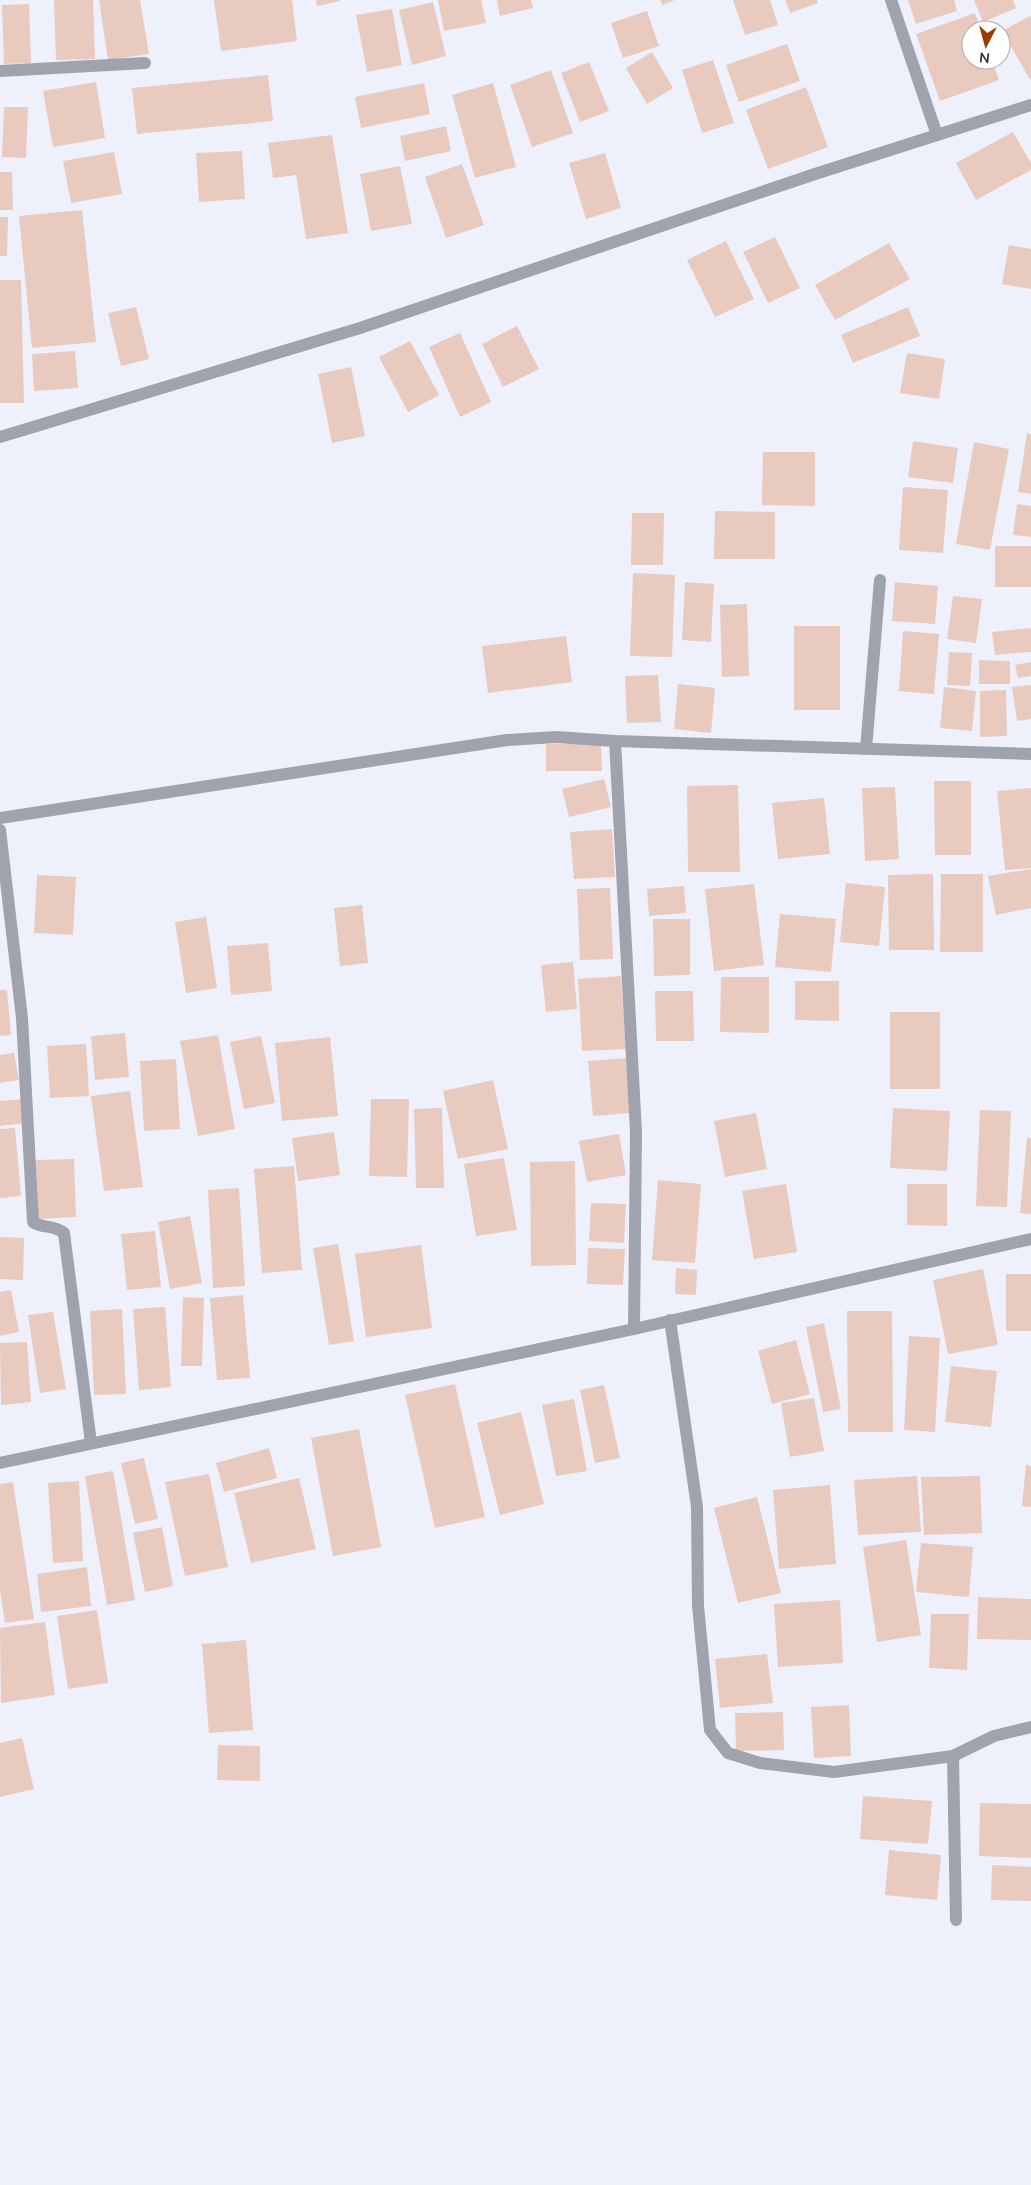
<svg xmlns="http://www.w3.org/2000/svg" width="1031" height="2185" font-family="'Nunito Sans',sans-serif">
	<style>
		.building { fill: #e8cabf }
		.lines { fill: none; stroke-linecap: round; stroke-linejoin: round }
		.street { stroke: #a0a3ae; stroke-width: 12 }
	</style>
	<rect width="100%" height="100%" fill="#eef1fc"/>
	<g class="building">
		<path d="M54 0H93L95 59 56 60Z"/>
		<path d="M99 0H140L149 54 108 60Z"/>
		<path d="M214 0H292L297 41 221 51Z"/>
		<path d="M316 0H340V1L317 6Z"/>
		<path d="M438 0H481L486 23 444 31Z"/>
		<path d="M497 0H531L533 8 500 16Z"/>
		<path d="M660 0H675L662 5Z"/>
		<path d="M733 0H770L778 25 745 35Z"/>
		<path d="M785 0H817L818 3 790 13Z"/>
		<path d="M908 0H954L957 11 916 24Z"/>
		<path d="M974 0H1013L1016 8 983 22Z"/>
		<path d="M433 2 446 56 412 65 399 10Z"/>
		<path d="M29 4 31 63 4 64 2 5Z"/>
		<path d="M392 9 402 65 367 72 356 15Z"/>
		<path d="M647 11 659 46 623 58 611 23Z"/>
		<path d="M975 13 981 30H971V60H992L999 80 940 101 916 34Z"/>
		<path d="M1030 16 1031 17V81L1002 31Z"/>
		<path d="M787 44 800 81 739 102 726 65Z"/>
		<path d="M652 52 673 88 647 104 626 68Z"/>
		<path d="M713 60 734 123 702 133 682 70Z"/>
		<path d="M589 62 609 111 580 122 561 73Z"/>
		<path d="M551 70 573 133 532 147 510 85Z"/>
		<path d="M268 75 273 121 137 134 132 88Z"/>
		<path d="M96 82 105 138 53 147 43 91Z"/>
		<path d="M424 83 430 114 361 128 355 97Z"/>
		<path d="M493 83 516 167 475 178 452 95Z"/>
		<path d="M806 87 828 147 768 169 746 110Z"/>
		<path d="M4 107H28L26 158 2 157Z"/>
		<path d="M446 126 451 151 405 161 400 136Z"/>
		<path d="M1013 132 1031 163V170L976 200 956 163Z"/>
		<path d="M332 135 348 233 306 239 296 175 273 178 268 143Z"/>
		<path d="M242 151 245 199 199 202 196 153Z"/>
		<path d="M114 152 122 194 71 203 63 161Z"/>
		<path d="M605 153 621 208 586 219 569 163Z"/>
		<path d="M462 164 484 225 446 238 425 177Z"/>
		<path d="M400 166 412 224 371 231 360 174Z"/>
		<path d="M0 172H12L13 210H0Z"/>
		<path d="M82 210 96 342 32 348 19 216Z"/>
		<path d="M0 217H8L7 256H0Z"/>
		<path d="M775 237 800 288 768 303 743 252Z"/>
		<path d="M726 241 754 299 715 317 687 260Z"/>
		<path d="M889 243 910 279 835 320 815 285Z"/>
		<path d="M1009 245 1031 249V289L1002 284Z"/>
		<path d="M0 280H21L24 403H0Z"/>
		<path d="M136 307 149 359 121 366 108 313Z"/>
		<path d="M908 307 920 336 853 363 841 335Z"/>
		<path d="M517 326 539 369 503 387 482 344Z"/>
		<path d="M460 333 491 402 460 417 429 347Z"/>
		<path d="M410 341 439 395 408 412 379 357Z"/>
		<path d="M75 351 78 388 34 391 32 354Z"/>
		<path d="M907 353 945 359 939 399 900 393Z"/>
		<path d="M351 367 365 436 332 443 318 374Z"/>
		<path d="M1027 433 1031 434V494L1018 492Z"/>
		<path d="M913 441 958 448 953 483 908 477Z"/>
		<path d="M974 442 1009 449 990 550 956 544Z"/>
		<path d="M763 452H815V506L762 505Z"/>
		<path d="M903 487 948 490 943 553 899 550Z"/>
		<path d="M1017 504 1031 506V537L1013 535Z"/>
		<path d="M715 511 775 512V559H714Z"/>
		<path d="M632 513H664L663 565H631Z"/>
		<rect x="995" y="546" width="36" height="41"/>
		<path d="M633 573 675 575 672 657 630 656Z"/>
		<path d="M685 582 714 584 711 642 682 640Z"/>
		<path d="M895 582 938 586 935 624 892 621Z"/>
		<path d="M953 596 982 599 976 643 947 639Z"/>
		<path d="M747 604 749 676 722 677 720 605Z"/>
		<rect x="794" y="626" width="46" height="84"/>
		<path d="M1031 628V652L995 655 992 632Z"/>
		<path d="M903 631 939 634 934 694 899 691Z"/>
		<path d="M566 636 572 682 488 693 482 646Z"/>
		<path d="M949 652 972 653 970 686 947 685Z"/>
		<path d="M979 660 1010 661V684H979Z"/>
		<path d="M1031 662V676L1018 678 1015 665Z"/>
		<path d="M658 675 661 722 627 723 625 676Z"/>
		<path d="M678 684 715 688 711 733 674 729Z"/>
		<path d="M1031 685V719L1017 721 1012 687Z"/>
		<path d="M944 687 976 691 972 731 940 728Z"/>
		<path d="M1006 690 1007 736 980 737V691Z"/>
		<path d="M546 744H601L602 771H546Z"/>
		<path d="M604 779 611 807 569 817 562 789Z"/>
		<path d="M934 781H971V855H935Z"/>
		<path d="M738 785 740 872H688L687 786Z"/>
		<path d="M895 787 899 859 865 861 862 788Z"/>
		<path d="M1031 788V868L1005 870 997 791Z"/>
		<path d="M824 798 830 854 778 859 772 803Z"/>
		<path d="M612 829 615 877 574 879 570 832Z"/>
		<path d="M1031 869V908L996 915 988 876Z"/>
		<path d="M933 874 934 950H889L888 875Z"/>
		<path d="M941 874H983V952H940Z"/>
		<path d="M37 875 76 877 73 935 34 933Z"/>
		<path d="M846 883 885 887 879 946 840 942Z"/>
		<path d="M754 884 764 965 714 971 705 889Z"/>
		<path d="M684 886 686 913 649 916 647 889Z"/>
		<path d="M610 888 613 959 580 960 577 889Z"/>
		<path d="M362 905 368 963 340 966 334 908Z"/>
		<path d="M780 914 836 919 831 972 775 967Z"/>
		<path d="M206 917 217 988 186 993 175 922Z"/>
		<path d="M653 919H690V975L654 976Z"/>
		<path d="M268 943 272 991 231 995 227 946Z"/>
		<path d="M573 962 577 1009 546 1012 541 965Z"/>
		<path d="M621 976 626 1049 582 1051 578 979Z"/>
		<path d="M721 977H769V1033L720 1032Z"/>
		<path d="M795 981H839V1021L795 1020Z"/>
		<path d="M0 990H7L11 1035 0 1036Z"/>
		<path d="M655 991H693L694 1041H656Z"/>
		<rect x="890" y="1012" width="50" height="77"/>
		<path d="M125 1033 129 1077 95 1080 91 1036Z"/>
		<path d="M218 1035 235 1129 198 1136 180 1041Z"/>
		<path d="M261 1036 275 1103 244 1109 230 1042Z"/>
		<path d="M330 1037 338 1116 282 1121 275 1043Z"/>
		<path d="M86 1044 89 1096 50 1098 47 1046Z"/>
		<path d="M14 1053 19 1080 0 1083V1055Z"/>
		<path d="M626 1058 631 1113 593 1116 588 1061Z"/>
		<path d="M176 1059 180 1129 144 1131 140 1061Z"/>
		<path d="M493 1080 508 1149 458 1159 443 1091Z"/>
		<path d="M130 1091 143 1187 104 1191 91 1096Z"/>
		<path d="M23 1099 26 1123 0 1126V1101Z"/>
		<path d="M371 1099H409L407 1177 369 1176Z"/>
		<path d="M442 1108 444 1188H416L414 1109Z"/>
		<path d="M893 1108 950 1111 947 1171 890 1168Z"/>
		<path d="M980 1110 1011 1111 1007 1207 976 1206Z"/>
		<path d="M756 1113 767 1169 725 1177 714 1121Z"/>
		<path d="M15 1128 21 1196 0 1198V1129Z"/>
		<path d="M334 1132 340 1175 298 1181 292 1138Z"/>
		<path d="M619 1134 626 1175 587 1182 579 1141Z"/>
		<path d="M1027 1138H1031V1214L1020 1213Z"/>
		<path d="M504 1158 517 1230 476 1236 464 1164Z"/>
		<path d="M74 1159 76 1217 38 1219 36 1160Z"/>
		<path d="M575 1161 576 1265 531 1266 530 1162Z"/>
		<path d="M294 1166 302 1270 262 1273 254 1169Z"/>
		<path d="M658 1180 701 1184 695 1263 652 1260Z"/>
		<path d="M786 1184 797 1252 754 1259 742 1191Z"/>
		<path d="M907 1184H947V1226L907 1225Z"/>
		<path d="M239 1188 245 1286 213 1288 208 1190Z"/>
		<path d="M591 1203 626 1204 624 1243 589 1241Z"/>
		<path d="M190 1216 202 1283 170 1289 158 1222Z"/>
		<path d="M155 1231 161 1287 127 1290 121 1234Z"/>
		<path d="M0 1237 24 1238 23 1280 0 1279Z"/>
		<path d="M338 1244 354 1341 329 1345 313 1248Z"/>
		<path d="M421 1245 432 1328 366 1337 355 1254Z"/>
		<path d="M588 1248 625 1249 623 1285 587 1284Z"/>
		<path d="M676 1268 697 1270 696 1295 675 1294Z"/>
		<path d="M983 1269 998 1345 948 1354 933 1280Z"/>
		<rect x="1006" y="1274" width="25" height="57"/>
		<path d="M11 1290 19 1332 0 1336V1292Z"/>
		<path d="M243 1295 250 1378 217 1380 210 1298Z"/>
		<path d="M183 1297 204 1298 202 1366H181Z"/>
		<path d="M165 1307 171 1387 139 1390 133 1309Z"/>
		<path d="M122 1309 126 1394 94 1395 90 1311Z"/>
		<path d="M847 1311H892L893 1432H848Z"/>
		<path d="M53 1312 66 1389 40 1393 28 1315Z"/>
		<path d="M824 1323 841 1409 823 1412 806 1327Z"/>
		<path d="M909 1336 940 1338 935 1432 904 1430Z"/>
		<path d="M796 1340 810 1394 772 1404 758 1351Z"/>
		<path d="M27 1342 31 1402 1 1405 0 1343Z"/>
		<path d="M951 1366 997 1371 991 1427 945 1422Z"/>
		<path d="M455 1384 485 1517 435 1528 405 1395Z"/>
		<path d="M604 1385 620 1458 595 1463 580 1390Z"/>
		<path d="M814 1398 824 1451 790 1457 781 1403Z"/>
		<path d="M574 1399 587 1471 556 1476 542 1405Z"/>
		<path d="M521 1412 544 1504 500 1515 477 1423Z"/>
		<path d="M359 1429 381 1547 333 1556 311 1438Z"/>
		<path d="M269 1448 277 1478 224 1492 216 1463Z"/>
		<path d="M144 1458 158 1519 135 1524 121 1463Z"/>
		<path d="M1026 1465 1031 1466V1507L1022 1506Z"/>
		<path d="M113 1471 135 1600 107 1605 85 1476Z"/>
		<path d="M209 1474 228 1567 185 1576 165 1482Z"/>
		<path d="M917 1476 921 1532 858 1535 854 1480Z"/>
		<path d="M980 1476 982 1533 924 1535 921 1477Z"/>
		<path d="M299 1478 316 1549 251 1563 234 1493Z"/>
		<path d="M79 1481 83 1561 53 1563 48 1483Z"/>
		<path d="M13 1482 34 1619 5 1623 0 1590V1484Z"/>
		<path d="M830 1485 836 1564 779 1569 773 1490Z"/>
		<path d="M757 1497 781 1593 738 1603 714 1508Z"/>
		<path d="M162 1527 173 1586 145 1592 133 1533Z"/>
		<path d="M906 1540 921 1635 877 1642 863 1547Z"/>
		<path d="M921 1543 973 1547 969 1597 916 1592Z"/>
		<path d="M87 1567 91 1606 41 1612 37 1574Z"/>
		<path d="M978 1597 1031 1599V1640L977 1639Z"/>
		<path d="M840 1600 843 1663 778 1667 774 1604Z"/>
		<path d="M97 1610 108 1683 68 1689 57 1616Z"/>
		<path d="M931 1614H969L967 1670 929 1668Z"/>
		<path d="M45 1622 55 1695 1 1703 0 1628Z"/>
		<path d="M246 1640 253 1730 209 1733 202 1644Z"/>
		<path d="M767 1654 773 1703 720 1708 715 1659Z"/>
		<path d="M849 1705 851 1756 814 1758 811 1707Z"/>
		<path d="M783 1712 784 1750 736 1751 735 1713Z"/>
		<path d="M22 1738 34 1789 0 1797V1743Z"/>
		<path d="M218 1745 260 1746V1781L217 1780Z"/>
		<path d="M863 1796 932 1801 928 1844 860 1839Z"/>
		<path d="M980 1803 1031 1804V1858L979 1856Z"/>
		<path d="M889 1850 941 1855 937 1900 885 1895Z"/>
		<path d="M992 1865 1031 1867V1901L991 1900Z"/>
	</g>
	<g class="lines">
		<g class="street">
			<path d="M891 0 937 135"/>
			<path d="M0 71 145 63"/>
			<path d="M0 437 360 328 815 174 1031 105"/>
			<path d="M615 741 636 1132 634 1329"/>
			<path d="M866 749 880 580"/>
			<path d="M0 818 507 740 556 737 615 741 1031 754"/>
			<path d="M0 830 22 1018 33 1222C43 1229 53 1224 64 1233L91 1443"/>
			<path d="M670 1320 697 1507 698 1606 710 1730 728 1753 760 1763 834 1772 953 1756 994 1736 1031 1727"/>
			<path d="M0 1463 634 1329 1031 1239"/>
			<path d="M953 1756 956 1920"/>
		</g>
	</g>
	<g transform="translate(986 45) rotate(186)"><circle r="24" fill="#ffffff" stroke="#abacb0"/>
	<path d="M0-4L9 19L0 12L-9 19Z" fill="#9d3a03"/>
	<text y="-8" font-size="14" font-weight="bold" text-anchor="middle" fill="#2d303a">N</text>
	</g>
</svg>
